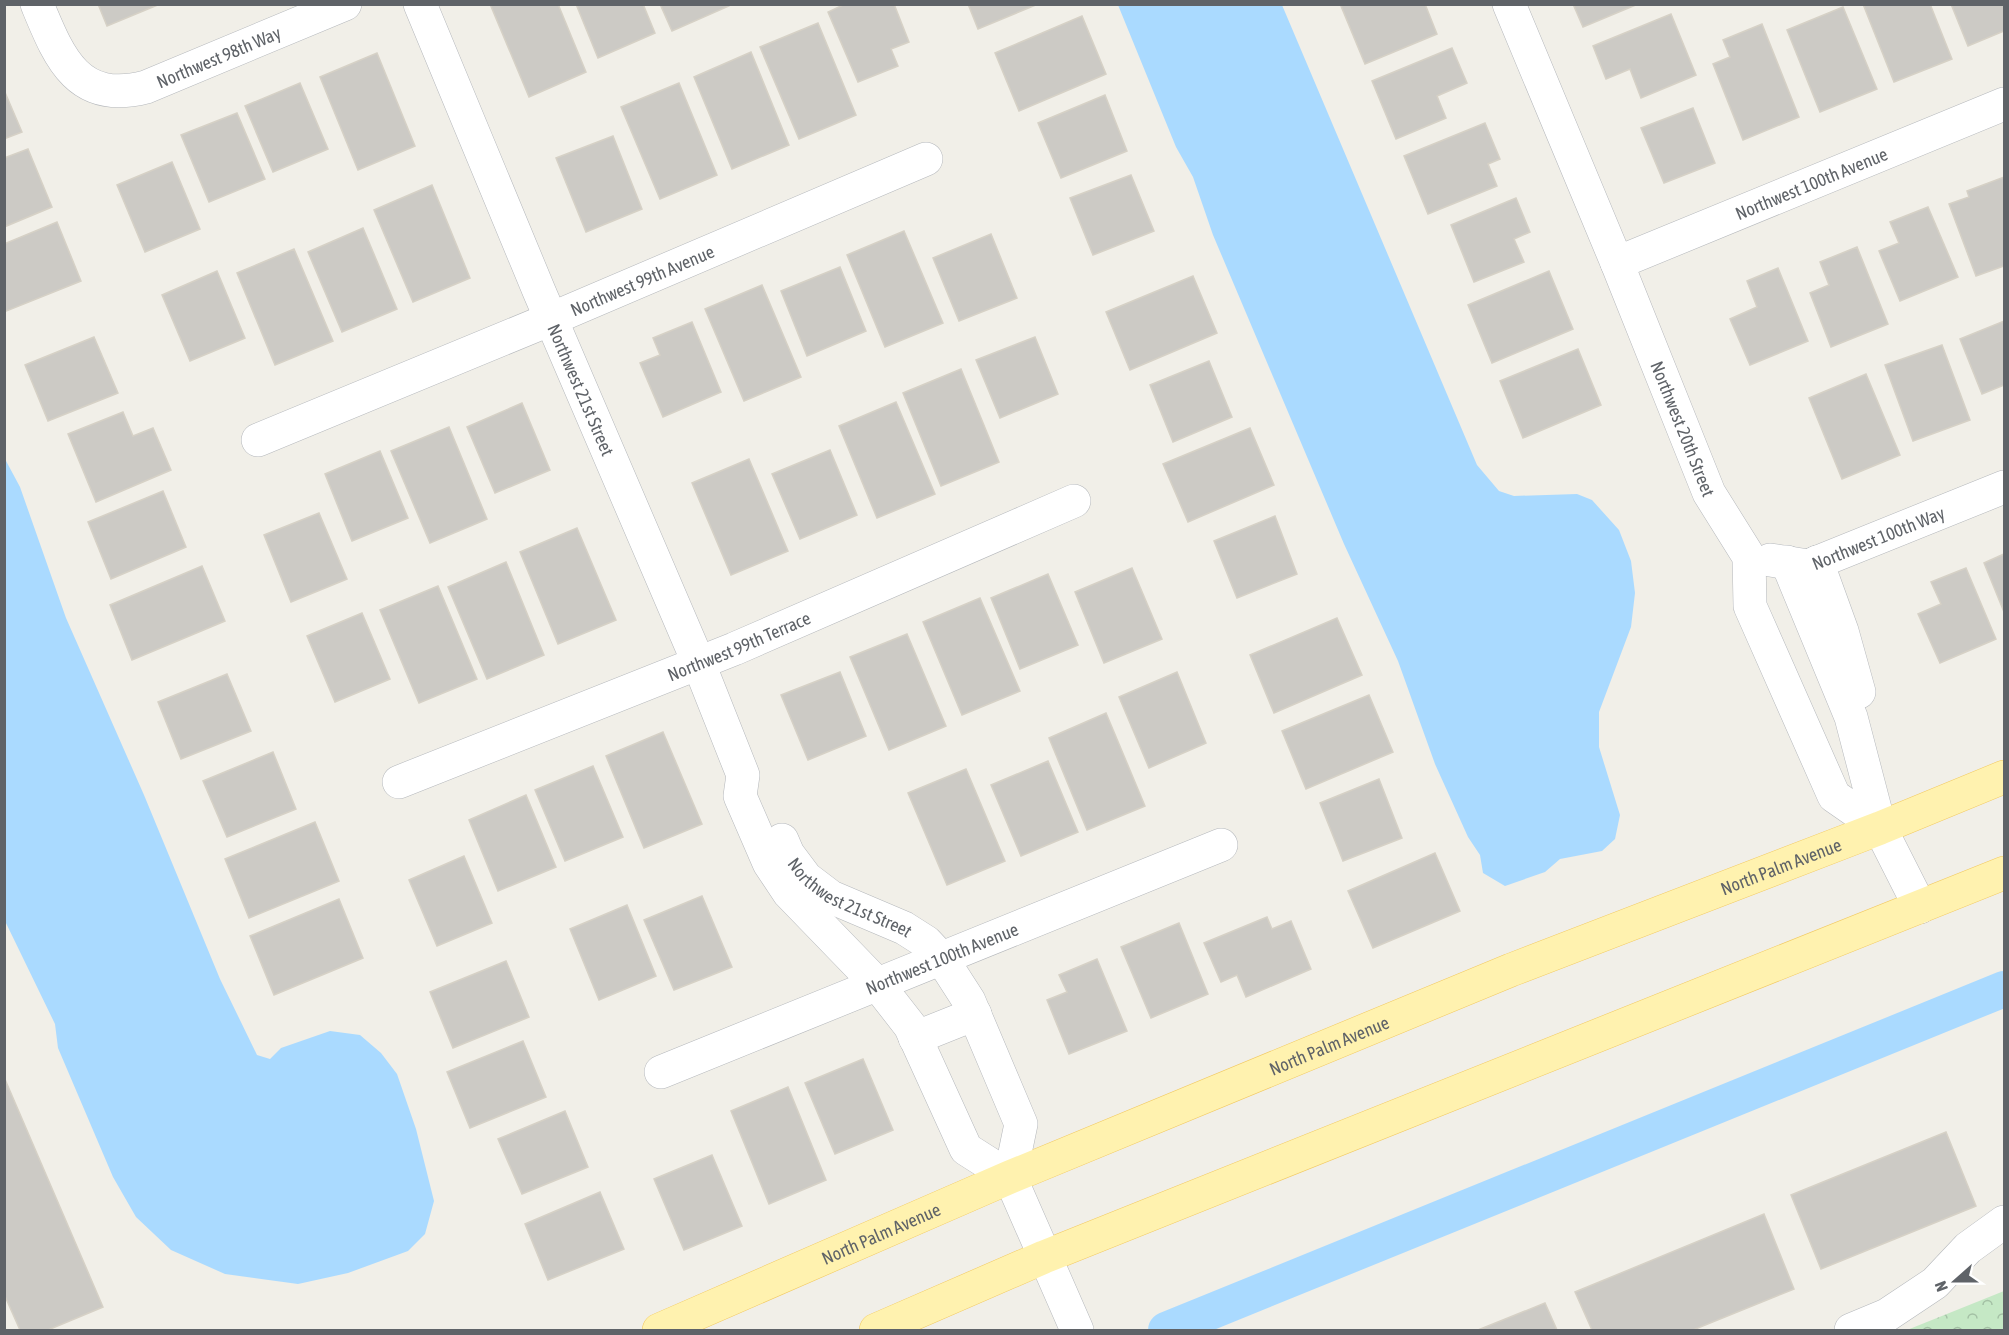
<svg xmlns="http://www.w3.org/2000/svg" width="2009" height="1335" font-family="'Asap Condensed',sans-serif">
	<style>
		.forest { fill: url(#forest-crowns) }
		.water { fill: #aadaff }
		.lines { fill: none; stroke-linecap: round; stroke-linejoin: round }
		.canal { stroke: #aadaff; stroke-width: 36 }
		.building { fill: #cccac5; stroke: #d6d1c6; stroke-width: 1.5 }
		.minor-casing { stroke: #b5b8bc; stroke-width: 34 }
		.major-casing { stroke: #f2c960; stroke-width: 34 }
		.minor { stroke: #fff; stroke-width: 33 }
		.major { stroke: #fff2af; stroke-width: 33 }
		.labels { text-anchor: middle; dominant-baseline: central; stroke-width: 4.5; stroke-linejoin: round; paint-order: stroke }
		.street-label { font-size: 18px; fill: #5f6368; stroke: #fff }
	</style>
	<defs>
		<pattern id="forest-crowns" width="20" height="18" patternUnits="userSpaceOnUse" patternTransform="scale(1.5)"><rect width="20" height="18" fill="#c5e8c5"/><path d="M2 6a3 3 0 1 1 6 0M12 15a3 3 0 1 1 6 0" fill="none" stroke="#a3c0a4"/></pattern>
	</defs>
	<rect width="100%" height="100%" fill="#f1efe8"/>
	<path class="forest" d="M2004 1291V1330H1907Z"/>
	<g class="water">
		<path d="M1118 5H1282L1477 465 1499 491 1514 496 1577 494 1592 500 1619 530 1631 561 1635 593 1631 627 1599 712V747L1620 815 1615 839 1602 851 1560 859 1545 872 1505 886 1483 873 1480 855 1468 837 1435 764 1398 661 1344 544 1213 235 1193 177 1176 147Z"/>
		<path d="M5 459 20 487 66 618 144 795 220 979 257 1055 270 1059 281 1048 330 1031 360 1035 381 1053 397 1074 416 1129 434 1201 425 1234 408 1251 348 1273 298 1284 225 1274 171 1250 136 1217 113 1177 58 1048 55 1024 5 921Z"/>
	</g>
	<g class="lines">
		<path class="canal" d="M1166 1330 2004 989"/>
	</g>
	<g class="building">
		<path d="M98 4H160L107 26Z"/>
		<path d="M490 4H558L586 72 529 97Z"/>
		<path d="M576 4H643L655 33 598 58Z"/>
		<path d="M660 4H728L729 6 672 31Z"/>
		<path d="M845 4H894L909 42 891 49 898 66 858 82 828 12Z"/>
		<path d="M968 4H1038L978 29Z"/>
		<path d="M1345 4H1425L1437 34 1365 64 1341 6Z"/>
		<path d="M1573 4H1638L1583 27Z"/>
		<path d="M1863 4H1930L1952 59 1894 82Z"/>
		<path d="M1951 4H2004V31L1968 46Z"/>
		<path d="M1843 7 1877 89 1820 112 1787 30Z"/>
		<path d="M1671 14 1696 75 1641 98 1630 69 1606 79 1593 46Z"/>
		<path d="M1082 16 1106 74 1019 111 995 53Z"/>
		<path d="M818 23 856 115 799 139 760 47Z"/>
		<path d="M1762 24 1799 117 1743 140 1713 64 1730 57 1723 40Z"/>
		<path d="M1452 48 1467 83 1437 96 1446 118 1396 139 1372 81Z"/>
		<path d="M751 52 789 145 732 169 694 77Z"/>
		<path d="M377 53 415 146 358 170 320 77Z"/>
		<path d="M300 83 328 149 273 172 245 106Z"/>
		<path d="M679 83 717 175 660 199 621 107Z"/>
		<path d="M4 90 22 132 4 139Z"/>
		<path d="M1105 95 1127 151 1061 178 1038 123Z"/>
		<path d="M1693 108 1715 163 1664 183 1641 128Z"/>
		<path d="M237 113 265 179 209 202 181 135Z"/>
		<path d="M1485 123 1500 159 1488 164 1497 186 1428 214 1404 156Z"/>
		<path d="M613 136 642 209 586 232 556 158Z"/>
		<path d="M28 149 52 207 4 227V158Z"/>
		<path d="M172 162 200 229 145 252 117 185Z"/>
		<path d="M1131 175 1154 231 1093 255 1070 198Z"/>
		<path d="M2004 177V266L1976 276 1949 204 1969 197 1967 191Z"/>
		<path d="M432 185 470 278 413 302 374 210Z"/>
		<path d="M1516 198 1530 232 1514 239 1524 262 1474 282 1451 225Z"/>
		<path d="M1928 207 1958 277 1900 301 1879 251 1899 243 1890 222Z"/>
		<path d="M57 222 81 281 4 312V244Z"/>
		<path d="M363 228 397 309 342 332 308 252Z"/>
		<path d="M904 231 943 323 885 347 847 255Z"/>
		<path d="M991 234 1017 298 959 321 933 258Z"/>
		<path d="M1857 247 1888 324 1831 347 1810 293 1829 285 1820 262Z"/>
		<path d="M294 249 333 341 275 365 237 273Z"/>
		<path d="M840 267 866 331 807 356 781 291Z"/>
		<path d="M1778 268 1808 341 1750 365 1730 319 1757 307 1747 281Z"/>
		<path d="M217 271 245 338 190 361 162 295Z"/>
		<path d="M1549 271 1573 329 1492 363 1468 305Z"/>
		<path d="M1193 276 1217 333 1130 370 1106 312Z"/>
		<path d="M762 285 801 377 744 401 705 309Z"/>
		<path d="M2004 321V387V385L1982 394 1960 339Z"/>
		<path d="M692 322 721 392 663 417 640 363 660 355 653 338Z"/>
		<path d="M94 337 118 393 48 421 25 365Z"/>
		<path d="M1035 337 1058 394 1000 418 976 360Z"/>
		<path d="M1942 345 1970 420 1913 441 1885 365Z"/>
		<path d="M1578 349 1601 405 1523 438 1500 381Z"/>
		<path d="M1209 361 1232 417 1173 442 1150 385Z"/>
		<path d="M961 369 999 462 941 486 903 393Z"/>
		<path d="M1866 374 1900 455 1842 479 1809 398Z"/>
		<path d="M896 402 935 494 877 518 839 426Z"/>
		<path d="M522 403 550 470 495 493 467 427Z"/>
		<path d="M123 412 133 436 153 428 171 470 96 502 68 434Z"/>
		<path d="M449 427 487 519 430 543 391 451Z"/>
		<path d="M1250 428 1274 485 1188 522 1163 464Z"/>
		<path d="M830 450 857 515 800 539 772 474Z"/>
		<path d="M380 451 408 518 352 541 325 474Z"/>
		<path d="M749 459 788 551 731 575 692 483Z"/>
		<path d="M163 491 186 547 111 579 88 522Z"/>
		<path d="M319 513 347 579 291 602 264 535Z"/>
		<path d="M1275 516 1297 574 1237 598 1214 541Z"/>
		<path d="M577 528 616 620 558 644 520 552Z"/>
		<path d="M2004 554V612L1984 563Z"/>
		<path d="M506 562 544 655 487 679 448 587Z"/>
		<path d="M202 566 225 621 132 660 110 605Z"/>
		<path d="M1132 568 1162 639 1104 663 1075 592Z"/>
		<path d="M1966 568 1996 639 1940 663 1918 614 1941 604 1931 582Z"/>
		<path d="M1048 574 1078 645 1020 669 991 598Z"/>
		<path d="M438 586 477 679 419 703 380 610Z"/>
		<path d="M980 598 1020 691 962 715 923 622Z"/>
		<path d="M362 613 390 679 335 702 307 636Z"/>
		<path d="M1337 618 1362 675 1274 713 1250 655Z"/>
		<path d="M907 634 946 726 889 750 850 657Z"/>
		<path d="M840 672 866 736 808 760 781 695Z"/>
		<path d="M1177 672 1206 743 1149 768 1119 697Z"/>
		<path d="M227 674 251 731 181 759 158 702Z"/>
		<path d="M1369 695 1393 752 1306 789 1282 731Z"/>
		<path d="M1106 713 1145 806 1087 830 1049 738Z"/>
		<path d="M663 732 702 824 644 848 606 756Z"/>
		<path d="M273 752 296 809 227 837 203 781Z"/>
		<path d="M1048 761 1078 832 1021 856 991 785Z"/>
		<path d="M593 766 623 837 565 861 535 790Z"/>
		<path d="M966 769 1005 861 947 885 908 793Z"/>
		<path d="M1379 779 1402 838 1343 861 1320 803Z"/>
		<path d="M526 795 556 867 498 891 469 820Z"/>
		<path d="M315 822 339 881 249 918 225 859Z"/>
		<path d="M1435 853 1460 911 1373 948 1348 891Z"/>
		<path d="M464 856 492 923 437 946 409 880Z"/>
		<path d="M702 896 732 967 674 990 644 920Z"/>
		<path d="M339 899 363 958 274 995 250 936Z"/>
		<path d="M627 905 656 976 599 1000 570 929Z"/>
		<path d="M1267 917 1272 929 1291 921 1311 969 1246 997 1237 975 1221 982 1204 943Z"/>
		<path d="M1179 923 1208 994 1151 1018 1121 947Z"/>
		<path d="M1097 959 1127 1031 1069 1054 1047 1000 1067 992 1059 975Z"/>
		<path d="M506 961 529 1017 453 1048 430 992Z"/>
		<path d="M523 1041 546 1097 470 1128 447 1072Z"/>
		<path d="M863 1059 893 1130 835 1154 805 1083Z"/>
		<path d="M4 1077 103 1307 48 1330H20L4 1294Z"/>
		<path d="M788 1087 826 1180 769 1204 731 1111Z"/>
		<path d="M565 1111 588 1167 522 1194 498 1139Z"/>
		<path d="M1946 1132 1976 1206 1821 1269 1791 1195Z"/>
		<path d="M712 1155 742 1226 684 1250 654 1179Z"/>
		<path d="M600 1192 624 1249 548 1280 525 1224Z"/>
		<path d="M1764 1214 1794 1289 1693 1330H1592L1575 1292Z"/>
		<path d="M1545 1303 1557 1330H1478Z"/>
	</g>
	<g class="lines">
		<defs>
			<g id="minor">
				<path id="s1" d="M37 4C59 57 77 105 146 87L345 4"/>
				<path id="s2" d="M420 4 539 291 699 664 743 775 740 796 769 863 789 893 878 985 910 1026 966 1149 1010 1177 1077 1330"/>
				<path id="s3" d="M1509 4 1617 263 1709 493 1749 557 1750 606 1834 796 1880 828"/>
				<path id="s4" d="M1617 263 2004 104"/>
				<path id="s5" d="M258 440 551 319 926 159"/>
				<path id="s6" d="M1770 560 1808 566 2004 487"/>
				<path d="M1787 562 1851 717 1880 828 1920 907"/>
				<path d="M1817 562 1842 631 1859 692"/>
				<path id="s7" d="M399 782 734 649 1074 501"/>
				<path id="s8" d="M782 840 788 854 806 878 831 897 904 928 926 942 942 959 969 1001 1021 1124 1010 1177"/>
				<path d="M915 1038 975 1014"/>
				<path id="s9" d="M661 1072 1221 845"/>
				<path d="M1851 1330 1887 1315 1935 1283 1968 1248 2004 1222"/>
			</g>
			<g id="major">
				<path id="s10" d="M659 1330 1010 1177 1511 970 1880 828 2004 777"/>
				<path d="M876 1330 1044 1257 2004 873"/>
			</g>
		</defs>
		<use href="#minor" class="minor-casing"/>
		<use href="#major" class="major-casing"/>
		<use href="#minor" class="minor"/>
		<use href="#major" class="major"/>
	</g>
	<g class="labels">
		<g class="street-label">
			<text stroke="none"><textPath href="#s1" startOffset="234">Northwest 98th Way</textPath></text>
			<text stroke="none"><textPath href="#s4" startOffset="210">Northwest 100th Avenue</textPath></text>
			<text stroke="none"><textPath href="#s5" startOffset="416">Northwest 99th Avenue</textPath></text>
			<text stroke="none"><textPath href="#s2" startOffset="418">Northwest 21st Street</textPath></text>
			<text stroke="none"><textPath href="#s3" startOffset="459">Northwest 20th Street</textPath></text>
			<text stroke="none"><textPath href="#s6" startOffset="114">Northwest 100th Way</textPath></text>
			<text stroke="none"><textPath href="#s7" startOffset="366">Northwest 99th Terrace</textPath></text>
			<text stroke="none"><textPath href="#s10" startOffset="1214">North Palm Avenue</textPath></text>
			<text stroke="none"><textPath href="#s8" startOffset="93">Northwest 21st Street</textPath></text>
			<text stroke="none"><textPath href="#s9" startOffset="303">Northwest 100th Avenue</textPath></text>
			<text stroke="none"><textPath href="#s10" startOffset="728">North Palm Avenue</textPath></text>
			<text stroke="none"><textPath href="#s10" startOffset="242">North Palm Avenue</textPath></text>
		</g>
	</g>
	<rect width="2009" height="1335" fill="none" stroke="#5f6368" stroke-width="12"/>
	<g transform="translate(1955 1281) rotate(249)" stroke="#ffffff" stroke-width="4.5" paint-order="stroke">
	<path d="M0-4.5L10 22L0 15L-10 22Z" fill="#5f6368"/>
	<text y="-9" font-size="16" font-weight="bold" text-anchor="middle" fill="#5f6368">N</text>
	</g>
</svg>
